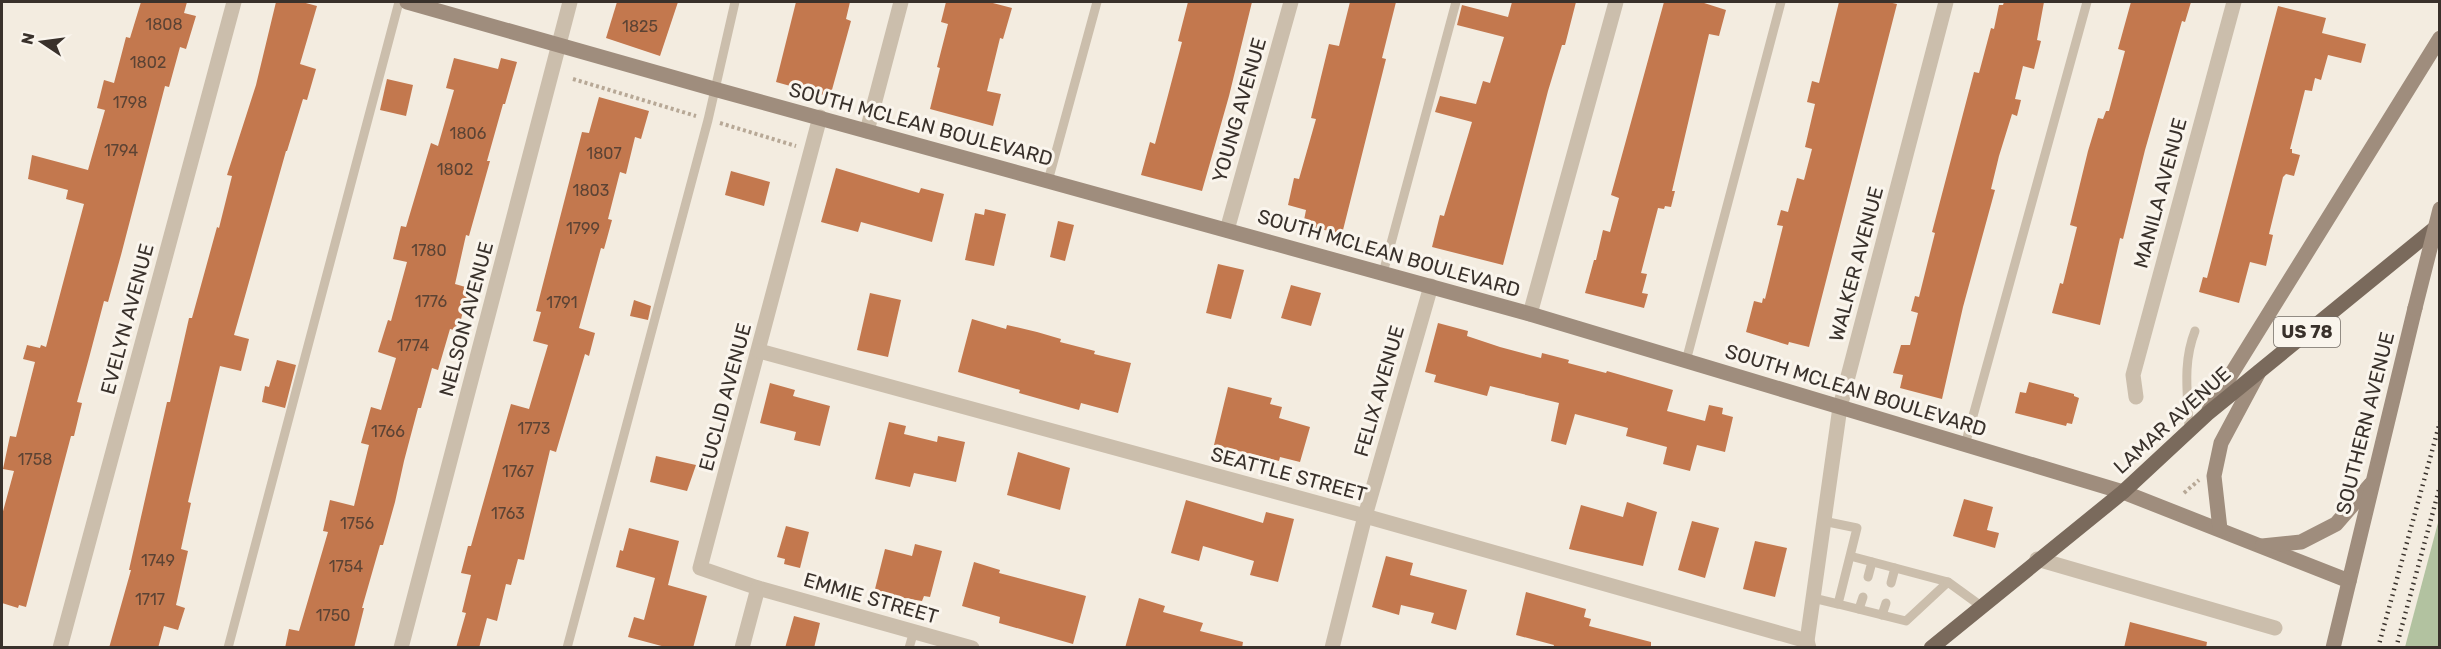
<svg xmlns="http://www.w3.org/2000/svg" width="2441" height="649" font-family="Rubik,sans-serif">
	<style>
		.green { fill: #b2c2a0 }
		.building { fill: #c3784e }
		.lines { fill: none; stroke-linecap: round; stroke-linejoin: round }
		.path { stroke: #b7a896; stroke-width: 4; stroke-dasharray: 3 3; stroke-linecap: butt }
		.service { stroke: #cbbeac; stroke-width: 9 }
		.minor { stroke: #cbbeac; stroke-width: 15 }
		.tertiary { stroke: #cbbeac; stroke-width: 15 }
		.secondary { stroke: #9f8d7d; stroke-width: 15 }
		.primary { stroke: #7a6a5c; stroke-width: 15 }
		.rail { stroke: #39312b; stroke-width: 4.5; stroke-dasharray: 1.5 4.5; stroke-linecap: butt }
		.secondary-bridge { stroke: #9f8d7d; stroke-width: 15 }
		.labels { text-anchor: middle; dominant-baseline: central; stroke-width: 6; stroke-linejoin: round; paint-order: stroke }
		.number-label { font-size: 16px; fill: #5c4334 }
		.shield { fill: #faf5ed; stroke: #736c65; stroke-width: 1.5 }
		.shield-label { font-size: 18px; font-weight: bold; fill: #39312b }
		.street-label { font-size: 20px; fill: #39312b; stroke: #faf5ed }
	</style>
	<rect width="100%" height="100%" fill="#f3ece0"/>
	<path class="green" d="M2439 519V647H2405Z"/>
	<g class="building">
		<path d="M141 2H187L184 13 196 16 186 49 180 47 169 87 165 86 121 255 108 302 104 301 89 358 77 402 82 403 74 436H71L26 607 19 605 18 608 2 603V515L14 471 3 469 10 436 16 437 35 362 23 359 27 345 40 348 41 345 46 347 84 204 66 199 68 190 28 179 32 155 88 170 105 110 97 108 104 80 114 83 126 37 130 38Z"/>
		<path d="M276 2H302L317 6 300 64 316 69 307 100 303 99 287 151H286L234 335 249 339 241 371 220 366 209 412 188 502 191 503 181 549 188 551 176 605 185 608 178 630 164 626 158 648H109L131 570H129L167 402H170L189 318H192L217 227 219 228 232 176 227 175 256 85Z"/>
		<path d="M617 2H678L660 56 606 38Z"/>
		<path d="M796 2H850L846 19 851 21 830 97 776 82Z"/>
		<path d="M946 2H989L1012 8 1003 39 1000 38 987 91 1001 94 993 126 930 109 940 68 937 67 948 24 941 22Z"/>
		<path d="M1188 2H1252L1229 96 1202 191 1141 175 1150 142 1155 144 1167 99 1182 42 1178 41Z"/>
		<path d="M1350 2H1396L1382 58 1386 59 1342 234 1303 225 1306 210 1288 205 1294 178 1299 179 1316 119 1311 118 1329 44 1339 46Z"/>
		<path d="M1512 2H1576L1565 45H1562L1548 91 1503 265 1432 247 1440 215 1444 216 1472 122 1435 112 1440 96 1476 104 1483 81 1490 83 1504 37 1457 25 1462 5 1508 17Z"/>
		<path d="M1664 2H1701L1726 10 1719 36 1709 34 1672 191H1675L1671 207 1665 206 1664 209 1658 208 1641 273 1647 274 1642 293 1648 294 1644 308 1585 293 1594 260H1596L1603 230 1610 232 1619 198 1611 195Z"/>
		<path d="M1839 2H1888L1897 4 1809 347 1789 342 1788 345 1746 332 1754 301 1762 303 1763 298 1765 299 1783 226 1777 225 1781 210 1788 212 1797 178 1804 180 1812 149 1805 147 1815 104 1807 102 1812 81 1819 83Z"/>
		<path d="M2004 2H2044L2037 40 2041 41 2034 69 2023 66 2015 99 2021 100 2017 116 2012 114 1999 156 1991 189 1995 190 1963 307 1942 399 1900 388 1903 375 1893 373 1901 345H1910L1918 313 1911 311 1915 296 1919 297 1935 233 1932 232 1974 72 1979 73 1991 28 1994 29 1999 5H2003Z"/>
		<path d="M2131 2H2191L2185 22 2182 21 2145 150 2123 239 2120 238 2100 325 2052 313 2060 283 2063 284 2077 227 2070 225 2088 151 2098 118 2103 119 2106 111H2109L2125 51 2118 49Z"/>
		<path d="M2278 6 2326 18 2322 33 2366 44 2361 63 2328 55 2321 80 2315 78 2312 91 2305 90 2290 149H2292V153L2300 155 2294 176 2286 174 2283 177 2269 234 2273 235 2266 266 2250 262 2239 303 2199 292 2203 277 2207 278Z"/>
		<path d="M454 58 498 69 501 58 517 62 505 104H503L487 161H490L469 236 466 235 455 284 469 288 458 331 450 329 438 370 432 368 421 408H418L404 461 395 502 383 545H380L362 608H364L354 648H285L289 629 299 631 328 532 323 531 330 500 354 506 369 445 361 443 371 407 381 410 396 358 378 352 388 320 391 321 407 262 393 259 401 226 406 227 431 143 438 146 454 90 446 88Z"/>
		<path d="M387 79 413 85 406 116 380 110Z"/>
		<path d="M599 97 649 111 641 139 635 137 626 174 620 172 608 219 612 220 604 249 601 248 579 328 595 333 589 356 585 354 556 452 550 450 524 560 518 559 511 585 506 584 497 621 487 618 479 648H456L466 613 462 612 471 575 461 573 468 546H471L511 404 529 409 548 345 533 341 541 312 536 311 582 132 589 133Z"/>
		<path d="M836 168 919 193 921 188 944 194 932 242 861 222 858 232 821 222Z"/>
		<path d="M731 171 770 182 764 206 725 195Z"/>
		<path d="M985 209 1006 214 994 266 965 260 975 213 984 215Z"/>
		<path d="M1058 221 1074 225 1065 261 1050 257Z"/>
		<path d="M1218 264 1244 270 1231 319 1206 313Z"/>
		<path d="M1291 285 1321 293 1311 326 1281 318Z"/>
		<path d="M870 293 901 300 888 357 857 350Z"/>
		<path d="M634 300 651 306 648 320 630 316Z"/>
		<path d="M972 319 1006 329 1007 325 1037 332 1061 339 1060 342 1095 351 1094 354 1131 363 1118 413 1081 403 1079 410 1019 393 1020 390 958 372Z"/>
		<path d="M1438 323 1468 331 1467 336 1500 347 1541 358 1542 353 1569 360 1568 363 1606 373 1607 371 1673 390 1667 411 1705 421 1709 405 1723 408 1722 414 1733 417 1725 452 1697 445 1690 471 1663 464 1667 447 1626 436 1628 428 1575 414 1566 445 1551 441 1559 403 1490 386 1487 396 1434 382 1436 375 1425 372Z"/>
		<path d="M277 360 296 365 285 408 262 402 265 386 269 387Z"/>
		<path d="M2029 382 2074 394V396L2079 398 2072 424 2067 423 2066 426 2015 413 2020 392 2026 393Z"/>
		<path d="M770 383 795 390 793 396 830 406 820 446 794 440 796 432 760 423Z"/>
		<path d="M1228 387 1272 398 1270 404 1282 407 1279 418 1310 427 1300 462 1280 457 1279 461 1214 445Z"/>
		<path d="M889 422 906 426 904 434 937 442 938 436 965 442 956 482 914 473 910 487 875 479Z"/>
		<path d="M1018 452 1070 468 1060 510 1007 495Z"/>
		<path d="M656 456 696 465 687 491 650 482Z"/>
		<path d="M1964 499 1993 507 1987 530 1999 533 1995 548 1953 536Z"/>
		<path d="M1186 500 1263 523 1266 512 1294 519 1278 582 1250 575 1254 561 1203 546 1199 561 1171 553Z"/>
		<path d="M1627 502 1657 512 1643 566 1569 549 1581 505 1623 517Z"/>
		<path d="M1692 521 1719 528 1705 578 1678 570Z"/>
		<path d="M786 526 809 532 800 568 784 564 785 559 777 557Z"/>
		<path d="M629 528 679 541 668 585 707 596 693 648H669L628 637 634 617 644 620 655 578 616 567 620 550 623 551Z"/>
		<path d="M1755 541 1787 548 1775 597 1743 589Z"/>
		<path d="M915 544 942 551 930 597 924 596 922 601 874 593 885 549 912 556Z"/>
		<path d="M1386 556 1413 563 1410 575 1467 590 1456 630 1431 623 1434 613 1401 605 1399 615 1372 607Z"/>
		<path d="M974 562 1000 570 999 573 1086 596 1073 644 999 623 1000 617 962 606Z"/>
		<path d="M1526 592 1586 609 1584 617 1591 619 1589 626 1651 642V648H1553L1554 645 1516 635Z"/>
		<path d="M1139 598 1165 606 1163 612 1203 623 1200 631 1243 642 1242 648H1125Z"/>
		<path d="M794 616 820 623 814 648H785Z"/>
		<path d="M2130 622 2207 642 2206 648H2124Z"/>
	</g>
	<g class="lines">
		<g class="path">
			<path d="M573 79 696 116"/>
			<path d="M720 123 796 146"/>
			<path d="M2184 493 2199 480"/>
		</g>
		<g class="service">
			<path d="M1048 181 1097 2"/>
			<path d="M1383 273 1456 2"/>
			<path d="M1686 361 1781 2"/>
			<path d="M2189 430C2188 395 2182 364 2195 331"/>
			<path d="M1965 445 2087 2"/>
			<path d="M1823 521 1857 528 1838 604 1906 621 1948 582 1850 556"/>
			<path d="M1868 577 1872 562"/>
			<path d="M1948 582 1981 606"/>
			<path d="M1891 583 1895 568"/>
			<path d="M1813 598 1838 604"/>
			<path d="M1859 609 1863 597"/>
			<path d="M1882 615 1886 603"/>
			<path d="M228 648 399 2"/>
			<path d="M567 648 708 120 735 2"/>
			<path d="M909 648 914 631"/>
		</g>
		<g class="minor">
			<path d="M820 117 700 568 758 588 972 648"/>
			<path d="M867 131 901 2"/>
			<path d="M1530 314 1616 2"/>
			<path d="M759 351 1365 516 1807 641"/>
			<path d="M2136 397 2133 375 2234 2"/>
			<path d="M2037 559 2275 628"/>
			<path d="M60 648 234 2"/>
			<path d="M401 648 570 2"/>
			<path d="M742 648 758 588"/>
			<path d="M1332 648 1365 516 1431 286"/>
			<path d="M1809 648 1807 641 1840 407 1946 2"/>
		</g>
		<path class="tertiary" d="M1227 230 1291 2"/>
		<g class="secondary">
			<path d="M407 2 714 89 1530 314 2123 492 2349 581"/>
			<path d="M2209 410 2440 38"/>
			<path d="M2220 529 2214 476 2221 443 2259 372"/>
			<path d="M2262 546 2301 542 2336 524 2371 484"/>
			<path d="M2333 648 2415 308"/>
		</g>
		<path class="primary" d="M1931 648 2123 492 2207 414 2440 224"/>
		<g class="rail">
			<path d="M2378 648 2440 422"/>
			<path d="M2396 648 2440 486"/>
		</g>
		<path class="secondary-bridge" d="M2415 308 2440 209"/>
	</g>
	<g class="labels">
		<g class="number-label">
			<text x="164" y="24">1808</text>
			<text x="640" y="26">1825</text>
			<text x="148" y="62">1802</text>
			<text x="130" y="102">1798</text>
			<text x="468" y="133">1806</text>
			<text x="121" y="150">1794</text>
			<text x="604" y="153">1807</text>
			<text x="455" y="169">1802</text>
			<text x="591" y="190">1803</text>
			<text x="583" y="228">1799</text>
			<text x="429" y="250">1780</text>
			<text x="431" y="301">1776</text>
			<text x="562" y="302">1791</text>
			<text x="413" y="345">1774</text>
			<text x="534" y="428">1773</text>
			<text x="388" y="431">1766</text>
			<text x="35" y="459">1758</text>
			<text x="518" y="471">1767</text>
			<text x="508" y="513">1763</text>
			<text x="357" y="523">1756</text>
			<text x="158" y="560">1749</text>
			<text x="346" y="566">1754</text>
			<text x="150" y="599">1717</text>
			<text x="333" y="615">1750</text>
		</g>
		<rect class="shield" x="2274" y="317" width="66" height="30" rx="4.5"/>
		<g class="shield-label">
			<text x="2307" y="332">US 78</text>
		</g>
		<g class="street-label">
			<text transform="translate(1239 110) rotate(-74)">YOUNG AVENUE</text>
			<text transform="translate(921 124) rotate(15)">SOUTH MCLEAN BOULEVARD</text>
			<text transform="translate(2160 193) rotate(-75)">MANILA AVENUE</text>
			<text transform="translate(1389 253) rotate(16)">SOUTH MCLEAN BOULEVARD</text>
			<text transform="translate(1856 264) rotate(-75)">WALKER AVENUE</text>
			<text transform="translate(127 319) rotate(-75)">EVELYN AVENUE</text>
			<text transform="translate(466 319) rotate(-75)">NELSON AVENUE</text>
			<text transform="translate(1856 390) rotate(17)">SOUTH MCLEAN BOULEVARD</text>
			<text transform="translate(1379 391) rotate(-74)">FELIX AVENUE</text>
			<text transform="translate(725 397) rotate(-75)">EUCLID AVENUE</text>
			<text transform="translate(2172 420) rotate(-42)">LAMAR AVENUE</text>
			<text transform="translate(2365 423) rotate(-76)">SOUTHERN AVENUE</text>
			<text transform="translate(1289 474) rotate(15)">SEATTLE STREET</text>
			<text transform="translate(871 598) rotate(16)">EMMIE STREET</text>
		</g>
	</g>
	<rect width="2441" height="649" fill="none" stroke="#39312b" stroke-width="6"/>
	<g transform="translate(42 42) rotate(283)" stroke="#faf5ed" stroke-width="4.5" paint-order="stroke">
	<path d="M0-4.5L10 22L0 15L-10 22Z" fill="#39312b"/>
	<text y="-9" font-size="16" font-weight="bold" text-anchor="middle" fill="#39312b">N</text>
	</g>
</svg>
